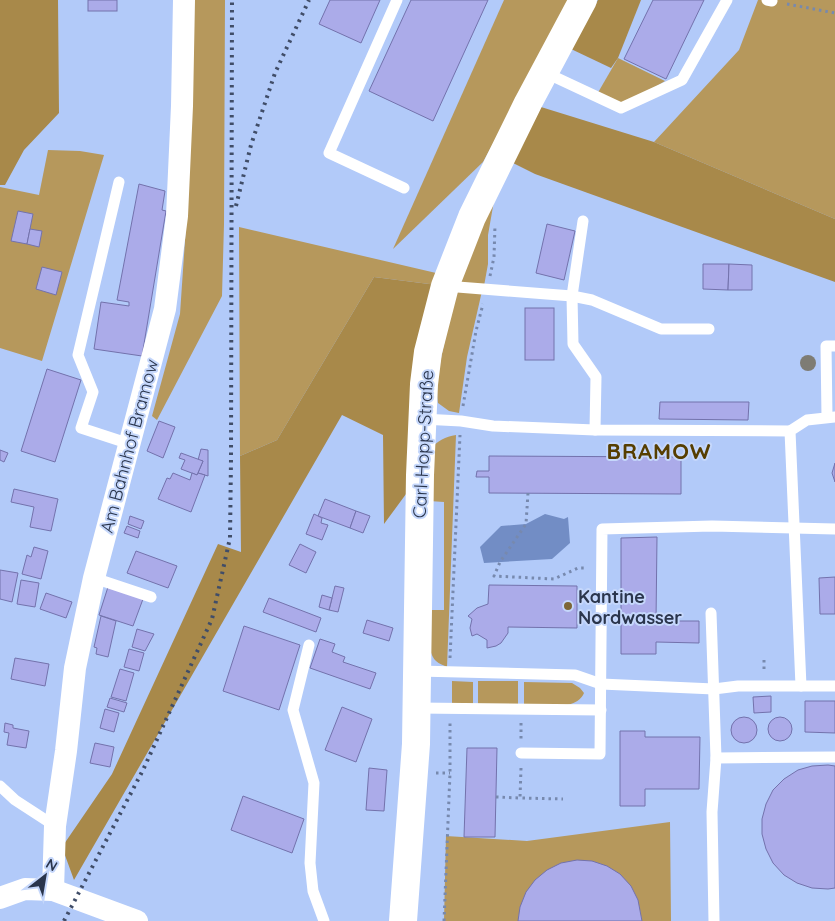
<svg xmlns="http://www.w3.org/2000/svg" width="835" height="921" font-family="Quicksand,sans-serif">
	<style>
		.green { fill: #b6985c }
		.forest { fill: #a8894a }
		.water { fill: #728dc5 }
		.building { fill: #ababe9; stroke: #7372ac }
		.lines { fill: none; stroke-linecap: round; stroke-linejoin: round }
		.path { stroke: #7789ae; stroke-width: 3; stroke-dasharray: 2.5 4; stroke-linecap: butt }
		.service { stroke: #fff; stroke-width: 11 }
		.minor { stroke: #fff; stroke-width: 22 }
		.tertiary { stroke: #fff; stroke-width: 28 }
		.rail { stroke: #404d68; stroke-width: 4; stroke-dasharray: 2.5 5; stroke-linecap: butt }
		.tree { fill: #7e7c74 }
		.poi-dot { fill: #7d6636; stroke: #c5d7fb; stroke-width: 2 }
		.labels { text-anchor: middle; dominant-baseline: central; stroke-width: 4; stroke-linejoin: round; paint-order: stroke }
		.street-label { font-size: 18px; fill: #2a354c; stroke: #c5d7fb }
		.poi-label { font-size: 18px; font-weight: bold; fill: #2a354c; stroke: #c5d7fb; text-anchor: start }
		.district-label { font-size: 22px; font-weight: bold; letter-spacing: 1px; fill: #563e00; stroke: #c5d7fb }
	</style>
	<rect width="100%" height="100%" fill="#b2caf9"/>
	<g class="green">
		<path d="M193 0H225L224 224 222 296 157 420 152 416 180 314 187 211Z"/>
		<path d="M504 0H571L483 162 393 249Z"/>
		<path d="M758 0H835V219L654 142 739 50Z"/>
		<path d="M618 58 665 81 621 108 596 96Z"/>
		<path d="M48 150 80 151 104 155 42 361 0 348V187L39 195Z"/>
		<path d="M495 195 488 235V264L484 286 459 284Z"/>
		<path d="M239 227 449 276 445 286 374 277 277 440 240 456Z"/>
		<path d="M457 291H482L467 357 459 413 449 411 438 403C433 376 451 319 457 291Z"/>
		<path d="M456 435 447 667C444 665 439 664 436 661 426 651 428 624 427 610H444V502L429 501 431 449C438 440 445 437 456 435Z"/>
		<path d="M452 681 473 682V704L452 703Z"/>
		<rect x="478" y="681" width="40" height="23"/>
		<path d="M524 682 572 683 580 688 584 693C576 712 541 705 524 705Z"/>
		<path d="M670 822 671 921H444L446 836 527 841Z"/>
	</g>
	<g class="forest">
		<path d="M0 0H58L59 113 24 150 5 185H0Z"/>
		<path d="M598 0H641L618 58 611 68 571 49Z"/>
		<path d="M541 107 654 142 835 219V282L535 174 513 163Z"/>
		<path d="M374 277 445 286 420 475 384 524 383 435 342 415 74 880 62 847 112 774 218 544 241 552 240 456 277 440Z"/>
	</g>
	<path class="water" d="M545 514 564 519 568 517 570 543 552 559 484 563 480 547 501 526 526 524Z"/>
	<g class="building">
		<rect x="88" y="0" width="29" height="11"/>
		<path d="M330 0H380L361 43 319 24Z"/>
		<path d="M411 0H488L433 121 369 91Z"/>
		<path d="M653 0H704L666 79 624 59Z"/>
		<path d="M139 184 165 191 162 210 166 211 142 356 94 349 101 302 129 306V302L117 300Z"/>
		<path d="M18 211 33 214 27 244 11 241Z"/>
		<path d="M547 224 575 231 564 280 536 273Z"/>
		<path d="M30 229 42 231 39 247 27 244Z"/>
		<path d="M703 264H729L728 290 703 289Z"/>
		<path d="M729 264 752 265V290H728Z"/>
		<path d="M42 267 62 272 56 295 36 289Z"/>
		<rect x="525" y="308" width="29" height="52"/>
		<path d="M47 369 81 380 55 462 21 451Z"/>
		<path d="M660 402H749L748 420 659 419Z"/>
		<path d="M159 421 175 427 163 458 147 451Z"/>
		<path d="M201 449 208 450V476L198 473 203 461 198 460Z"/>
		<path d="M0 450 8 453 4 462 0 460Z"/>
		<path d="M181 453 203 461 197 475 181 469 185 460 179 458Z"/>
		<path d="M489 456 681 457V494L489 493V477H476L477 471H489Z"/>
		<path d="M835 463V482L832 473Z"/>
		<path d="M173 473 190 480 192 473 197 475 198 473 205 475 191 512 158 499 167 478 170 479Z"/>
		<path d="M14 489 58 499 51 531 30 527 34 507 11 502Z"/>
		<path d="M325 499 356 511 350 528 318 516Z"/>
		<path d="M356 511 370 516 363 533 350 528Z"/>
		<path d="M314 514 322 518 321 523 328 525 322 540 306 534Z"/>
		<path d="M130 516 144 521 141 529 128 524Z"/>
		<path d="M127 526 140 531 138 538 124 533Z"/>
		<path d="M657 537 656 621H699V643L656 642V654H621V538Z"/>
		<path d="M300 544 316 552 306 573 289 565Z"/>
		<path d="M34 547 48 551 41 579 22 574 27 555 31 557Z"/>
		<path d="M136 551 177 566 168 588 127 573Z"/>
		<path d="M0 570 18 573 12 602 0 599Z"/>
		<path d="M835 577V614H820L819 578Z"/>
		<path d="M21 580 39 583 35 607 17 604Z"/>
		<path d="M489 585 577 586V628L508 627V633L501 643 496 646 487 648V640L477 634 472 636 470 628 472 619 468 616 477 608 488 604Z"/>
		<path d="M335 586 344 588 338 612 329 610Z"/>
		<path d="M108 587 143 599 133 626 99 615Z"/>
		<path d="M46 593 72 602 66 618 40 609Z"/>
		<path d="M322 595 332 598 329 610 319 607Z"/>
		<path d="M269 598 321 618 316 632 263 612Z"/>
		<path d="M101 616 116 621 108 657 96 654 97 648 94 647Z"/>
		<path d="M367 620 393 628 389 641 363 633Z"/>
		<path d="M244 626 300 645 279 710 223 691Z"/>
		<path d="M137 629 154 634 145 651 132 647Z"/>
		<path d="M320 639 335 644 332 652 345 657 343 662 376 673 370 689 310 668Z"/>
		<path d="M129 649 144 653 139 671 124 667Z"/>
		<path d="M15 658 49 664 45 686 11 679Z"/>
		<path d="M120 669 134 673 126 701 111 697Z"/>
		<path d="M771 696V712L754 713 753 697Z"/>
		<path d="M110 698 127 703 124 712 107 707Z"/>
		<path d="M805 701H835V733L805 732Z"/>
		<path d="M342 707 372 719 356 762 325 750Z"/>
		<path d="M105 709 119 713 114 732 100 728Z"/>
		<circle cx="780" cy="729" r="12"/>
		<circle cx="744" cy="730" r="13"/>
		<path d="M5 723 13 725V728L29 731 26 748 7 745 9 733 4 732Z"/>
		<path d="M620 731H645V737H700L699 789H645V806H620Z"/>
		<path d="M95 743 114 747 110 767 90 763Z"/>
		<path d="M467 748H497L495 837H464Z"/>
		<path d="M828 765 835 766V888L828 889 812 888 797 883 784 875 773 863 766 849 762 834V819L766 804 773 790 784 779 798 770 812 766Z"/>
		<path d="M369 768 387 770 384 811 366 810Z"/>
		<path d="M243 796 304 819 292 853 231 830Z"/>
		<path d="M577 860 592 861 607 866 620 874 631 886 638 900 642 921H518L520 907 526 892 535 880 547 870 561 863Z"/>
	</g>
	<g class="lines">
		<g class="path">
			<path d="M787 4 835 13"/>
			<path d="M490 276 494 257 495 225"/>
			<path d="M463 406 476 331 483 304"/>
			<path d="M528 493 526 524 500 562 494 576 554 579 578 568H586"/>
			<path d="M450 658 460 435"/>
			<path d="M764 660V673"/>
			<path d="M521 723V739"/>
			<path d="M521 768 520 798 563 799"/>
			<path d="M436 773H450"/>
			<path d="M496 797 520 798"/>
			<path d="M444 921 450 773V722"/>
		</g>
		<g class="service">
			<path d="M397 0 329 153 404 188"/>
			<path d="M767 0 772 1"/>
			<path d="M544 72 621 108 682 80 727 0"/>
			<path d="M119 182 78 355 93 392 81 428 130 444"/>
			<path d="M583 221 572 296 573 344 596 377 595 430"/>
			<path d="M445 286 572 296 592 300 661 329H709"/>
			<path d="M827 417 826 346H835"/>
			<path d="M422 419 461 421 493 426 595 430 790 431"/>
			<path d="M94 578 151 597"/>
			<path d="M711 613 716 758 712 812 714 921"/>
			<path d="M309 645 293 710 314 783 310 863 313 891 324 921"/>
			<path d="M418 671 575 675 601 684 714 689 738 686H835"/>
			<path d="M801 686 790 431 807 420 835 417"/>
			<path d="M417 708 601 710"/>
			<path d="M521 753 600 754 602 529 712 526 835 529"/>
			<path d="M716 758 835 757"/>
			<path d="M0 786 15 800 55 826"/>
		</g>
		<g class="minor">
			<path d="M53 890 55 826 66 751 75 668 94 578 165 309 177 216 182 106 184 0"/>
			<path d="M0 898 25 889 53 890 137 921"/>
		</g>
		<path class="tertiary" d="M403 921 416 744 420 475 424 384 428 352 445 286 472 217 528 103 583 0"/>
		<g class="rail">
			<path d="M236 206 251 145 275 73 309 0"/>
			<path d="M64 921 143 770 212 619 230 538 231 459 232 0"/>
		</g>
	</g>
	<circle class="tree" cx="808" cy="363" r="8"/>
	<circle class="poi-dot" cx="568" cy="606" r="5"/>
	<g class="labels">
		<g class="street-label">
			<text transform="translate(423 444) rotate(-87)">Carl-Hopp-Straße</text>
			<text transform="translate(129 446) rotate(-75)">Am Bahnhof Bramow</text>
		</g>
		<g class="poi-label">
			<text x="578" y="596">Kantine<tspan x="578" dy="21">Nordwasser</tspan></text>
		</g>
		<g class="district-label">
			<text x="659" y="451">BRAMOW</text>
		</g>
	</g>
	<g transform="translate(45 876) rotate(31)" stroke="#c5d7fb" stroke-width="4" paint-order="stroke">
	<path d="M0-4L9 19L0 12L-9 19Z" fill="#2a354c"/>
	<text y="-8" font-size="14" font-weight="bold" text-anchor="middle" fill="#2a354c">N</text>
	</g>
</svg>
